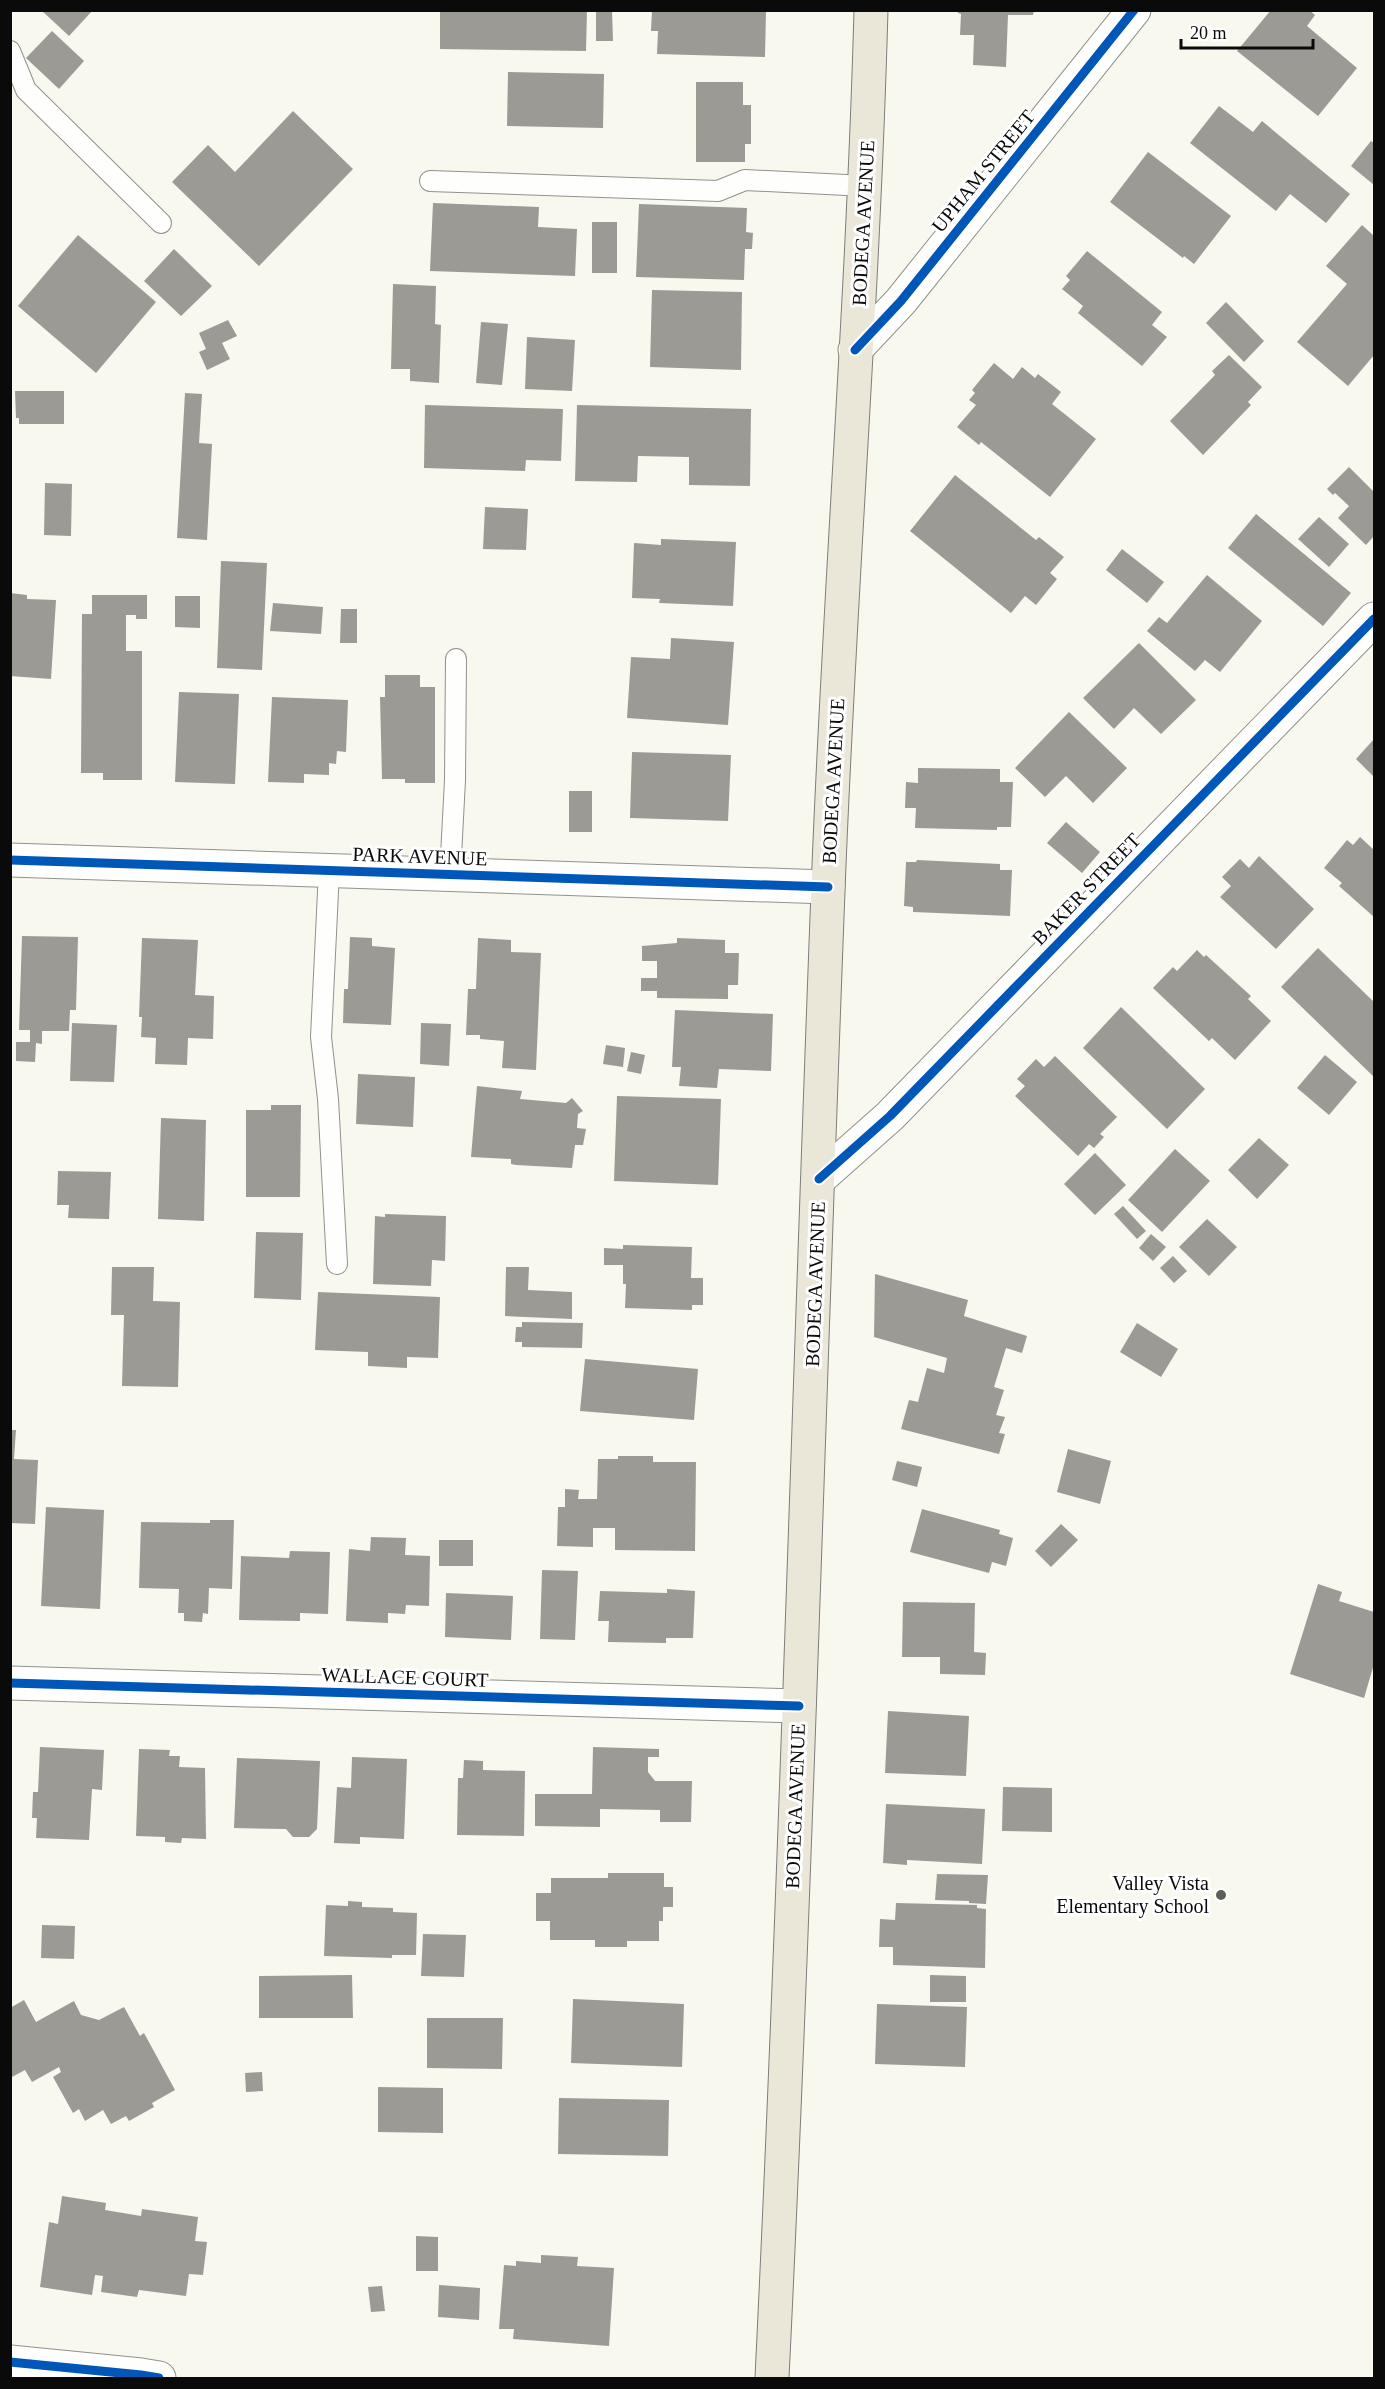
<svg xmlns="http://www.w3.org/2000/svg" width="1385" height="2389" font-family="Georgia,serif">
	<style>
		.building { fill: #9b9a94 }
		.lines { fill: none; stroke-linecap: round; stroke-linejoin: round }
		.service-casing { stroke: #91918d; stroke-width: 22 }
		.minor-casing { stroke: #91918d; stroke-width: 35 }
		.primary-casing { stroke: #7e7e7a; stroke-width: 35 }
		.service { stroke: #fefefc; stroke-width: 20 }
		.minor { stroke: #fefefc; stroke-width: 33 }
		.primary { stroke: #eae6d8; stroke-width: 33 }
		.cycleway-casing { stroke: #fff; stroke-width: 13 }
		.cycleway { stroke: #0057b8; stroke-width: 9 }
		.poi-dot { fill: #5d5d5a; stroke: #fff; stroke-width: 2 }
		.labels { text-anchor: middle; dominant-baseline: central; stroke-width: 6; stroke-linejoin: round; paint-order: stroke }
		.street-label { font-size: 20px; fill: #0a0a0a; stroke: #fff }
		.poi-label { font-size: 20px; fill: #0a0a0a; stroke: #fff; text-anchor: end }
	</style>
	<rect width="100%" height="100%" fill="#f8f8ee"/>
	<g class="building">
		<path d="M41 10H93L69 36Z"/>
		<path d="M440 10H587L586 51 440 49Z"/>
		<path d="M596 10H612L613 41H596Z"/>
		<path d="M652 10H766L765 57 657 54 658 31H651Z"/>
		<path d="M958 10H1034L1033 15H1008L1006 67 973 65 974 35H960L961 14 958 13Z"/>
		<path d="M1271 10H1309L1315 15 1307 26 1357 68 1318 116 1237 51Z"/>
		<path d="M52 31 84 61 59 89 26 58Z"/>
		<path d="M508 72 604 74 603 128 507 126Z"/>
		<path d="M696 82H743V105H751V144H745V162H696Z"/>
		<path d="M1219 106 1253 132 1262 121 1350 194 1326 223 1290 194 1276 211 1190 143Z"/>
		<path d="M293 111 353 169 259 266 172 182 208 145 235 172Z"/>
		<path d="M1371 141 1374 143V185L1351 166Z"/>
		<path d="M1148 152 1231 216 1194 264 1184 256 1183 258 1110 202Z"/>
		<path d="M433 203 539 207 538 227 577 229 575 276 430 271Z"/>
		<path d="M639 204 747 208 746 232 753 233 752 249H745L744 280 636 277Z"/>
		<rect x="592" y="222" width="25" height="51"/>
		<path d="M1362 225 1374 236V355L1348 386 1297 342 1347 284 1326 266Z"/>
		<path d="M78 235 156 302 96 373 18 306Z"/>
		<path d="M174 249 212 286 181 316 144 281Z"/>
		<path d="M1087 251 1162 312 1152 325 1167 337 1142 366 1078 313 1083 306 1062 289 1070 280 1066 276Z"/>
		<path d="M393 284 436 286 435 324 441 325 439 383 410 381V369H391Z"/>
		<path d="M652 290 742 292 741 370 650 367Z"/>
		<path d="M1226 302 1264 341 1244 362 1206 323Z"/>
		<path d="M228 320 237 336 222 343 230 359 207 370 199 352 206 349 199 333Z"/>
		<path d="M481 322 508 324 502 385 476 383Z"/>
		<path d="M527 337 575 340 572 391 525 389Z"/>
		<path d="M1229 355 1262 387 1248 402 1251 405 1203 455 1170 421 1215 375 1212 371Z"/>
		<path d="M994 363 1013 379 1022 367 1035 378 1038 374 1061 392 1052 404 1096 439 1050 497 981 442 979 445 957 427 976 405 969 400 975 393 972 390Z"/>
		<path d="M15 391H64V424H19V418H16Z"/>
		<path d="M185 393 202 394 199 443 212 444 207 540 177 538Z"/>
		<path d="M425 405 563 409 561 461 526 460 525 471 424 468Z"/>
		<path d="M577 405 751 409 750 486 689 485V457L638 456 637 482 575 481Z"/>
		<path d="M1349 467 1374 492V536L1366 545 1338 518 1349 506 1335 493 1333 495 1327 489Z"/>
		<path d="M955 475 1036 540 1039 537 1064 557 1050 573 1057 579 1036 605 1025 596 1011 613 910 531Z"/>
		<path d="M45 483 72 484 71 536 44 535Z"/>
		<path d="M485 507 528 509 526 550 483 549Z"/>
		<path d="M1256 514 1351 593 1323 626 1228 548Z"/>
		<path d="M1319 517 1349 544 1329 567 1298 539Z"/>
		<path d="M661 539 736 542 733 606 659 603 660 599 632 598 634 543 661 545Z"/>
		<path d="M1122 549 1164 582 1147 603 1106 570Z"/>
		<path d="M221 561 267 563 262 670 217 668Z"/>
		<path d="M1207 575 1262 621 1220 672 1205 660 1195 671 1147 631 1159 617 1167 623Z"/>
		<path d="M10 593 27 595V599L56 600 51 679 10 676Z"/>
		<path d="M92 595H147V619H136V615H126V651H142V780H103V773H81L82 614H92Z"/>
		<path d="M175 596H200V628L175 627Z"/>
		<path d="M273 603 323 607 321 634 270 631Z"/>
		<path d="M341 609H357V643H340Z"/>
		<path d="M671 638 734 642 728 725 627 718 631 657 670 659Z"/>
		<path d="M1139 643 1196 700 1161 734 1134 708 1114 729 1083 698Z"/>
		<path d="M385 675H420V687H435V783H405V779H382L380 697H385Z"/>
		<path d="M179 692 239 694 235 784 175 782Z"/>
		<path d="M272 697 348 700 346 752 337 751 336 764 329 763V775L304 774V783L268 782Z"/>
		<path d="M1069 712 1127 768 1093 803 1066 776 1045 797 1015 768Z"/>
		<path d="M1374 739V777L1356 759Z"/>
		<path d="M632 752 731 755 728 821 630 818Z"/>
		<path d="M918 768 1000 769V782H1013L1011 827H997V830L915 828 916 808H905L906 782 918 783Z"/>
		<rect x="569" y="791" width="23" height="41"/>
		<path d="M1066 822 1100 852 1082 873 1047 843Z"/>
		<path d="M1360 837 1374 850V917L1339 886 1342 883 1324 868 1347 840 1353 845Z"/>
		<path d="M1259 856 1314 909 1276 949 1220 897 1231 886 1222 877 1240 859 1249 868Z"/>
		<path d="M917 860 1000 864V870H1012L1010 916 913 912V907L904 906 906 862H916Z"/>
		<path d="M22 936 78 937 76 1010H70L69 1031H42V1044L36 1043 35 1062 16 1061V1042H30V1030H19Z"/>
		<path d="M350 937 372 938V946L395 948 391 1025 343 1023 344 989H348Z"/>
		<path d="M142 938 198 940 195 995 214 996 213 1039 188 1038 187 1065 155 1064 156 1038 141 1037 142 1017H139Z"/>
		<path d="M478 938 511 940V952L541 953 536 1070 502 1068 504 1041 480 1039V1035H466L468 989H476Z"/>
		<path d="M677 938 725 940V953H739L738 985H728V999L657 998V991H641V978H657V961H642V946L677 943Z"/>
		<path d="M1318 948 1374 1002V1077L1281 987Z"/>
		<path d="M1197 950 1204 957 1206 955 1251 996 1248 999 1271 1021 1235 1060 1212 1038 1209 1041 1153 988 1173 967 1177 971Z"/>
		<path d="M1121 1007 1205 1089 1167 1129 1083 1048Z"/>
		<path d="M675 1010 773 1014 771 1071 719 1069 717 1088 679 1086 681 1067H672Z"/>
		<path d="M72 1023 117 1025 114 1082 70 1081Z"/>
		<path d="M421 1023 451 1024 449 1066 420 1064Z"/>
		<path d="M606 1045 625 1048 623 1067 603 1064Z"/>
		<path d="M631 1052 645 1055 641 1074 627 1071Z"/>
		<path d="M1325 1055 1357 1082 1329 1115 1297 1088Z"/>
		<path d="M1055 1056 1117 1117 1100 1134 1104 1137 1094 1148 1089 1144 1078 1156 1015 1096 1025 1086 1017 1079 1036 1059 1044 1067Z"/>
		<path d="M358 1074 415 1077 413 1127 356 1124Z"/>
		<path d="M477 1086 522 1091 520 1099 566 1103 572 1098 583 1111 578 1114 577 1128 586 1129 583 1145H575L572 1168 516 1165 511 1164V1159L471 1157Z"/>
		<path d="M617 1096 721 1099 718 1185 614 1181Z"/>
		<path d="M271 1105H301L300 1197H246V1110H271Z"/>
		<path d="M161 1118 206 1120 204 1221 158 1219Z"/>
		<path d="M1259 1138 1289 1165 1257 1199 1228 1170Z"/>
		<path d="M1175 1149 1210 1181 1162 1232 1128 1200Z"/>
		<path d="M1095 1153 1126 1185 1095 1215 1064 1184Z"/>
		<path d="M58 1171 111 1172 109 1219 68 1218 69 1205H57Z"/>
		<path d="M1123 1206 1146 1231 1137 1239 1114 1214Z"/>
		<path d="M385 1214 446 1216 445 1261 432 1260 431 1286 373 1284 375 1216 385 1217Z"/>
		<path d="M1207 1219 1237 1247 1209 1276 1179 1247Z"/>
		<path d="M256 1232 303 1233 301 1300 254 1298Z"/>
		<path d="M1151 1234 1166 1247 1153 1261 1139 1248Z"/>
		<path d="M623 1245 692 1247 691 1278H703V1305H692V1310L625 1308 626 1284H623V1265H604V1248L623 1249Z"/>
		<path d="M1173 1256 1187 1271 1174 1283 1160 1268Z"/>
		<path d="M112 1267H154L153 1301 180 1302 178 1387 122 1386 124 1315H111Z"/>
		<path d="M506 1267H529L528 1290 572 1292V1319L505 1316Z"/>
		<path d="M875 1274 968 1300 964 1316 1027 1336 1022 1353 1006 1348 994 1387 1004 1390 996 1415 1005 1417 999 1433 1005 1434 999 1454 901 1429 909 1400 918 1402 927 1368 944 1373 947 1358 874 1337Z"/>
		<path d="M318 1292 440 1297 438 1358 407 1357V1368L368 1366V1352L315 1350Z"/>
		<path d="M522 1322 583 1323 582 1348 522 1347V1342H515L516 1327H522Z"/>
		<path d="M1137 1323 1178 1349 1161 1377 1120 1352Z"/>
		<path d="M585 1359 698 1369 694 1420 580 1411Z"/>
		<path d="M10 1430H16L14 1459 38 1460 35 1524 10 1523Z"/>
		<path d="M1068 1449 1111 1461 1100 1504 1057 1492Z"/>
		<path d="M618 1456H653V1462H696L695 1551 615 1550V1528H593V1547L557 1546 558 1507H565V1489L579 1490 578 1499H597L598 1459H618Z"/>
		<path d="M897 1461 922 1467 917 1487 892 1480Z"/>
		<path d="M46 1507 104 1510 100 1609 41 1606Z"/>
		<path d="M922 1509 1000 1530 999 1534 1013 1538 1006 1566 992 1562 989 1573 910 1552Z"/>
		<path d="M210 1520H234L232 1589 209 1588 208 1614 203 1613 202 1622 184 1621V1613H178L179 1589 139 1588 141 1522 210 1523Z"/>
		<path d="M1061 1524 1078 1540 1051 1567 1035 1551Z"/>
		<path d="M371 1537 406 1538 405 1555 430 1556 429 1606 406 1605 405 1614 388 1613V1623L346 1621 349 1549 370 1551Z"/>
		<rect x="439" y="1540" width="34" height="26"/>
		<path d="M290 1551 330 1552 328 1614 300 1613V1621L239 1620 241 1556 289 1558Z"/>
		<path d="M542 1570 578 1571 575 1640 540 1639Z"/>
		<path d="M1318 1584 1342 1592 1339 1601 1374 1612V1664L1364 1698 1290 1674Z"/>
		<path d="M667 1589 695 1591 693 1638H666V1643L608 1642 609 1621H598L600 1591 667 1593Z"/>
		<path d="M446 1593 513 1596 511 1640 445 1637Z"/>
		<path d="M903 1602 975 1603 974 1652 986 1653 985 1675 940 1674V1657H902Z"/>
		<path d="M888 1711 969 1716 966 1776 885 1773Z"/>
		<path d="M40 1747 104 1750 102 1790 92 1789 89 1840 36 1838 37 1818H32L33 1792H38Z"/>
		<path d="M593 1747 659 1749V1757H648V1772L655 1781H692L691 1822H660V1810L600 1809V1827L535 1826V1794H592Z"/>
		<path d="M139 1749 170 1750 169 1756H180L179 1767 205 1768 206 1839 182 1838 181 1843 165 1842V1837L136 1836Z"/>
		<path d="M352 1757 407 1759 404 1839 360 1837V1844L334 1843 337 1787 351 1788Z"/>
		<path d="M237 1758 320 1761 317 1829 309 1837H293L286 1829 234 1828Z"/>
		<path d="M464 1760 483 1761V1770L525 1771 524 1836 457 1835 458 1778H463Z"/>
		<path d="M1003 1787 1052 1788V1832L1002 1831Z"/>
		<path d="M886 1804 985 1809 982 1864 907 1860V1865L883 1863Z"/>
		<path d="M608 1873H664V1887H673V1907H663V1921H659V1941H627V1947H595V1940H550V1921H536V1893H551V1878H608Z"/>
		<path d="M937 1874 988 1875 986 1904 969 1903V1901L935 1900Z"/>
		<path d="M348 1901 362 1902V1907L393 1908V1912L417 1913 416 1955H392V1958L324 1956 326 1905 348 1906Z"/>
		<path d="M896 1903 977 1905V1908L986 1909 985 1968 893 1965V1947H879L880 1919 895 1920Z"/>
		<path d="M42 1925 75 1926 74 1959 41 1958Z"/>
		<path d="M423 1934 466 1935 464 1977 421 1976Z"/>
		<path d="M352 1975 353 2018H259V1976Z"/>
		<path d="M930 1975 966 1976V2002H930Z"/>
		<path d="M573 1999 684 2004 682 2067 571 2063Z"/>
		<path d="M24 2000 36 2022 74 2001 81 2015 99 2020 124 2007 140 2036 144 2033 175 2090 152 2103 154 2107 129 2121 126 2116 111 2124 103 2110 85 2121 79 2109 73 2113 53 2077 61 2072 59 2067 32 2082 25 2070 10 2078V2008Z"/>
		<path d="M877 2004 967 2007 965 2067 875 2064Z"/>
		<path d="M427 2018H503L502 2069 427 2068Z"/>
		<path d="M262 2072 263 2091 246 2092 245 2073Z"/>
		<path d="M378 2087 443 2088V2133L378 2132Z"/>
		<path d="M559 2098 669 2100 668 2156 558 2154Z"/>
		<path d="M62 2196 106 2203 105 2210 141 2216 142 2209 198 2217 195 2241 207 2242 203 2275 189 2274 186 2296 139 2290 137 2297 101 2292 103 2276 95 2275 92 2295 40 2287 49 2222 58 2224Z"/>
		<path d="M416 2236 438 2237V2271H416Z"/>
		<path d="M541 2255 578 2257 577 2266 614 2268 609 2346 513 2339 514 2329H499L504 2265 516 2266V2261L541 2263Z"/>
		<path d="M439 2285 480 2288 479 2320 438 2317Z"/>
		<path d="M382 2286 385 2311 371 2312 368 2287Z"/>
	</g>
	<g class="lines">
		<defs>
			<g id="service">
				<path d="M10 51 26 90 161 223"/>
				<path d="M430 181 718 191 745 180 866 186"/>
				<path d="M329 871 321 1037 328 1099 337 1264"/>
				<path d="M450 875 455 780 456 659"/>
			</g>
			<g id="minor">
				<path d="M855 350 901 301 1134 10"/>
				<path d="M10 860 828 887"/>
				<path d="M819 1179 890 1116 1374 619"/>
				<path d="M10 1683 799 1706"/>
				<path d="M10 2362 141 2375 159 2378"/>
			</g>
			<path id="primary" d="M772 2378C796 1883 809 1387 828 891 839 597 863 304 871 10"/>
		</defs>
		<use href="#service" class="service-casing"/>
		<use href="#minor" class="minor-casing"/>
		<use href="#primary" class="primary-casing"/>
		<use href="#service" class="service"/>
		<use href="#minor" class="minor"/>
		<use href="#primary" class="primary"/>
		<defs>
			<g id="cycleway">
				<path d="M855 350 901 301 1134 10"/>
				<path d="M10 860 828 887"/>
				<path d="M819 1179 890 1116 1374 619"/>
				<path d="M10 1683 799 1706"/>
				<path d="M10 2362 141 2375 159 2378"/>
			</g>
		</defs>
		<use href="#cycleway" class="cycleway-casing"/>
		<use href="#cycleway" class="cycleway"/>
	</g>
	<circle class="poi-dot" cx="1221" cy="1895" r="6"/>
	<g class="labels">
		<g class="street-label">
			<text transform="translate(983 171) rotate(-51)">UPHAM STREET</text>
			<text transform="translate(863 223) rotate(-87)">BODEGA AVENUE</text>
			<text transform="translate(833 781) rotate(-87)">BODEGA AVENUE</text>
			<text transform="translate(420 856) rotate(2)">PARK AVENUE</text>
			<text transform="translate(1086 889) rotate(-46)">BAKER STREET</text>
			<text transform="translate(815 1284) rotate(-88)">BODEGA AVENUE</text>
			<text transform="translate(405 1677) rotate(2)">WALLACE COURT</text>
			<text transform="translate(795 1806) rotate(-88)">BODEGA AVENUE</text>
		</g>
		<g class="poi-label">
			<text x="1209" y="1883">Valley Vista<tspan x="1209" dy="23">Elementary School</tspan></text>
		</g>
	</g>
	<rect width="1385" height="2389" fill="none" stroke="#0a0a0a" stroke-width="24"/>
	<path d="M1181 39v9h132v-9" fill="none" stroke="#0a0a0a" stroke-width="3"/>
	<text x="1190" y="39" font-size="18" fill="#0a0a0a" stroke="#ffffff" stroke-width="4.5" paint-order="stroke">20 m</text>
</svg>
